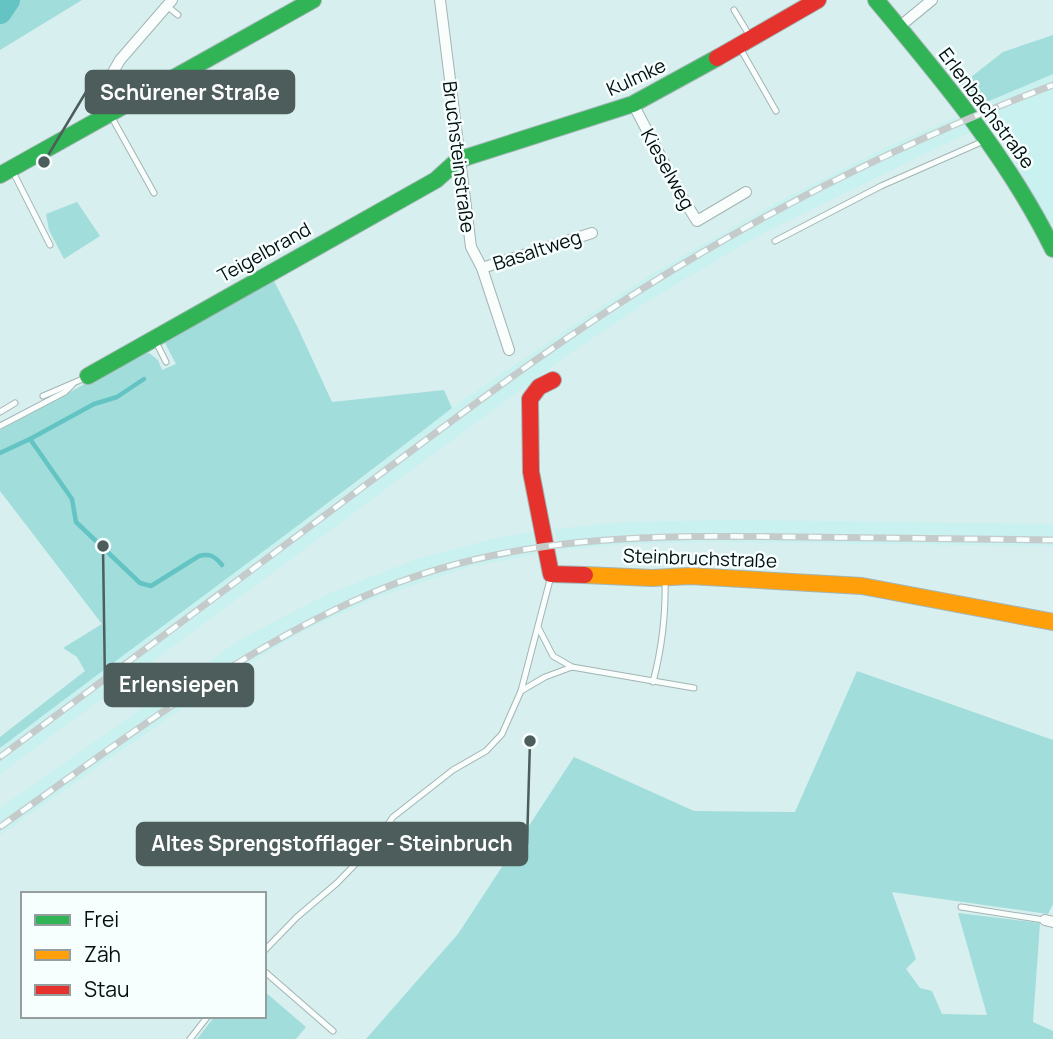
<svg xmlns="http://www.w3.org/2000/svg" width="1053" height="1039" font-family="Manrope,sans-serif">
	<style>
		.built { fill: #c8f1f0 }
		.green { fill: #a1dddb }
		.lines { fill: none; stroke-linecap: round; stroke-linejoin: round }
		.stream { stroke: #64c4c3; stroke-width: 4.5 }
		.river { stroke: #64c4c3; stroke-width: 24 }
		.lane-casing { stroke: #a2b5b4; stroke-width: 7 }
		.street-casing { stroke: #a2b5b4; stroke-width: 12 }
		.fast-casing { stroke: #a2b5b4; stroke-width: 18 }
		.slow-casing { stroke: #a2b5b4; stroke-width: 18 }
		.jam-casing { stroke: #a2b5b4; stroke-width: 18 }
		.lane { stroke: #f9fdfc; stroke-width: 5 }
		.street { stroke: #f9fdfc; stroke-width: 10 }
		.fast { stroke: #30b455; stroke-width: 16 }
		.slow { stroke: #ff9f0a; stroke-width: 16 }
		.jam { stroke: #e5322d; stroke-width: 16 }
		.rail-casing { stroke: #c5cbcb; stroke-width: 7 }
		.rail { stroke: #f6fefe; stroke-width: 4.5; stroke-dasharray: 13; stroke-linecap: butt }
		.labels { text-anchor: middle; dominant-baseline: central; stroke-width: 5; stroke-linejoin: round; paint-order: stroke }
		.street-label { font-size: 19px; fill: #020f0e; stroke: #f6fefe }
		.leader { fill: none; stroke: #4d5d5c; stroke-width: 2.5 }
		.callout-dot { fill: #4d5d5c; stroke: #f6fefe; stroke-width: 2.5 }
		.callout { fill: #4d5d5c; stroke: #4d5d5c; stroke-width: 2.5 }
		.callout-label { font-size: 21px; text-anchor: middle; font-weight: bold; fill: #fff }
	</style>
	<rect width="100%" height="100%" fill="#d7efee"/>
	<g class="built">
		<path d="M1053 74V233L996 126 968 133 759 235 648 301 569 354 0 774V748L177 614 351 487 452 408 590 314 652 274 774 204 879 151Z"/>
		<path d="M733 520 1053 524V546L709 542 623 544 560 550 555 529 625 522Z"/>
		<path d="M533 532 536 554 469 567 422 582 373 599 302 632 234 672 0 835V808L241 639 328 594 417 559 500 537Z"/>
	</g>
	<g class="green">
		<path d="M0 0H82L0 50Z"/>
		<path d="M1053 35V74L980 105 961 85 1003 52Z"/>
		<path d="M77 202 100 236 64 259 49 230 46 214Z"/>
		<path d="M274 281 297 326 332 402 444 390 452 408C303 524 150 634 0 748V737L85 671 77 657 63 648 102 624 0 491V430L140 354 149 353 158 360 162 370 176 364 164 341Z"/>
		<path d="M857 671 1053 740V904L1048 914 892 892 916 959 906 969 920 988 932 991 942 1014 987 1015 958 913 1040 923 1033 1022 1053 1031V1039H366L458 934 574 757 694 811 795 812Z"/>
		<path d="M264 991 306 1027 296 1039H197L215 1016H264Z"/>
	</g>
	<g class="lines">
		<g class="stream">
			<path d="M30 439 94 404 117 397 144 379"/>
			<path d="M0 453 30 439 72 499 76 522 140 583 151 586 199 556C209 553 215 556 222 565"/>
		</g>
		<path class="river" d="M0 12 8 0"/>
		<defs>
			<g id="lane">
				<path d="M167 6 178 15"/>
				<path d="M734 10 751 38"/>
				<path d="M740 48 776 111"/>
				<path d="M111 116 154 193"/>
				<path d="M12 170 50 245"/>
				<path d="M775 241 881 186 986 140"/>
				<path d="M155 340 166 362"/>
				<path d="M43 396 85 378"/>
				<path d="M0 412 15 403"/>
				<path d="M0 426 65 392 72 385"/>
				<path d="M538 627 553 656 572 667 694 688"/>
				<path d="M653 682C662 648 666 614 665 578"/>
				<path d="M521 691 545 677 572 667"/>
				<path d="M961 907 1044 920"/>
				<path d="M264 951 297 917 337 883 369 850 393 817 453 770 486 751 502 734 521 691 551 576"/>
				<path d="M264 971 333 1031"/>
				<path d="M190 1039 208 1016"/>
			</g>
			<g id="street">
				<path d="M440 0 471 247 482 268 509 350"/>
				<path d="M899 27 932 0"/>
				<path d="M633 104 682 197 697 221 746 192"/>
				<path d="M110 114 109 79 120 60 172 0"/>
				<path d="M482 268 592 233"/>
				<path d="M1045 920 1053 922"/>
			</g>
			<g id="fast">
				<path d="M876 0C942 79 1007 156 1053 249"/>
				<path d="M0 175 313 0"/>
				<path d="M88 376 436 180 458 160 633 104 717 58"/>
			</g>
			<path id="slow" d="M585 575 652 578 690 576 862 586 1053 622"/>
			<g id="jam">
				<path d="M717 58 818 0"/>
				<path d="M553 380 539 387 530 399 531 472 551 574 585 575"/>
			</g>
		</defs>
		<use href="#lane" class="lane-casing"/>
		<use href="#street" class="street-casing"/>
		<use href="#fast" class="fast-casing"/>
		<use href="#slow" class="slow-casing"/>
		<use href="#jam" class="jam-casing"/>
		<use href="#lane" class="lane"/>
		<use href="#street" class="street"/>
		<use href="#fast" class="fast"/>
		<use href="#slow" class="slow"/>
		<use href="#jam" class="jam"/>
		<defs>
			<g id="rail">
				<path d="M0 757C127 663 253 569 379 475 465 411 551 346 642 289 771 208 910 139 1053 85"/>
				<path d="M0 827C122 741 241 647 379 590 515 534 654 535 798 537 883 538 968 539 1053 540"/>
			</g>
		</defs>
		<use href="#rail" class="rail-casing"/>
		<use href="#rail" class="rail"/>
	</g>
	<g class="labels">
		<g class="street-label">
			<text transform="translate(636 77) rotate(-25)">Kulmke</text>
			<text transform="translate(987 108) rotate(53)">Erlenbachstraße</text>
			<text transform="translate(459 157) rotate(83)">Bruchsteinstraße</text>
			<text transform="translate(668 169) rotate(61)">Kieselweg</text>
			<text transform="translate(537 250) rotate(-18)">Basaltweg</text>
			<text transform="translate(264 252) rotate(-29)">Teigelbrand</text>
			<text transform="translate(700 558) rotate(2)">Steinbruchstraße</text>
		</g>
	</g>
	<path class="leader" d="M44 162L86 92M103 546L105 685M530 741L527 844"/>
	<g class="callout-dot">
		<circle cx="44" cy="162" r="7"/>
		<circle cx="103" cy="546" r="7"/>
		<circle cx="530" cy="741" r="7"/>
	</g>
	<g class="callout">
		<rect x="86" y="71" width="208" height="42" rx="7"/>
		<rect x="105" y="664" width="148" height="42" rx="7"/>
		<rect x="137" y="823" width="390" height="42" rx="7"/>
	</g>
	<g class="callout-label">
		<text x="190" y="100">Schürener Straße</text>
		<text x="179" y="692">Erlensiepen</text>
		<text x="332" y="851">Altes Sprengstofflager - Steinbruch</text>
	</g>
	<rect x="21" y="892" width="245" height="126" fill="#f6fefe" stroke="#949e9e" stroke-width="2"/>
	<rect x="35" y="915" width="35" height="10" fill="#30b455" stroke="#949e9e" stroke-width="2"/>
	<text x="84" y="927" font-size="21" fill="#020f0e">Frei</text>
	<rect x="35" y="950" width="35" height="10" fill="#ff9f0a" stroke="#949e9e" stroke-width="2"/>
	<text x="84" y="962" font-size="21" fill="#020f0e">Zäh</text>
	<rect x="35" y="985" width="35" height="10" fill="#e5322d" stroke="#949e9e" stroke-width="2"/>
	<text x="84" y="997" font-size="21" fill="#020f0e">Stau</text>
</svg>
